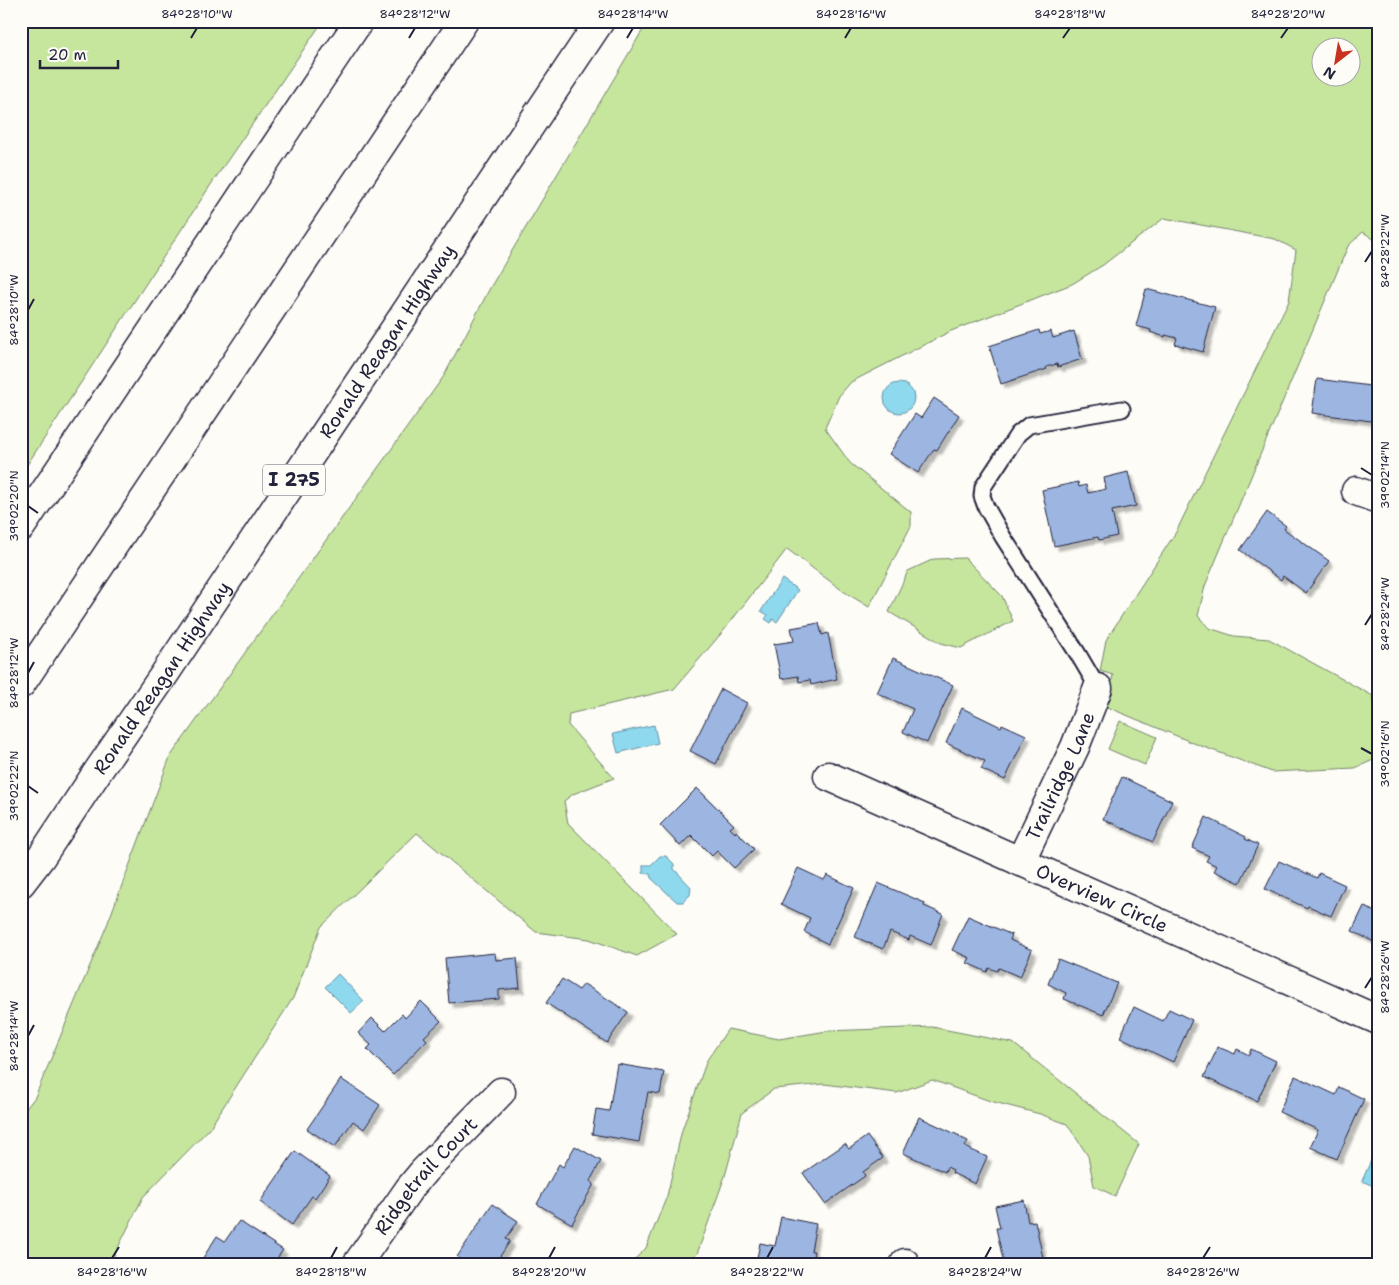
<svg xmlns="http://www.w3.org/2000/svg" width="1399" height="1285" font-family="'Shantell Sans',sans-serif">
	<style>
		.green { fill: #c6e59d; stroke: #74846c; fill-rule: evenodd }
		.water { fill: #8ed9ee; stroke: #6390a6 }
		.building { fill: #9cb5e1; stroke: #22223b; filter: url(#shadow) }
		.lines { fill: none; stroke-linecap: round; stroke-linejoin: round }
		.service-casing { stroke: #22223b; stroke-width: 19 }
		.minor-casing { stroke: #22223b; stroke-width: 31 }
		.motorway-casing { stroke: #22223b; stroke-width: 31 }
		.service { stroke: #fdfcf7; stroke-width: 15 }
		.minor { stroke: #fdfcf7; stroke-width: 28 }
		.motorway { stroke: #fdfcf7; stroke-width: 28 }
		.ticks { fill: none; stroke: #22223b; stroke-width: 2 }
		.labels { text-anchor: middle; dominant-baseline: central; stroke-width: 4; stroke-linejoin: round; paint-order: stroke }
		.shield { fill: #fdfcf7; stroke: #646373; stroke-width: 1 }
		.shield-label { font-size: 18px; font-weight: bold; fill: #22223b }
		.street-label { font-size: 19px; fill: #22223b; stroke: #fdfcf7 }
		.neatline { fill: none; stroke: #22223b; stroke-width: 2 }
		.ticks-label { font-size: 12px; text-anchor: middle; fill: #22223b }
	</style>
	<defs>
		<filter id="shadow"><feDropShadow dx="4.5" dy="4.5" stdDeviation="1" flood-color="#0004"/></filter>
	</defs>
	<rect width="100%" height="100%" fill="#fdfcf7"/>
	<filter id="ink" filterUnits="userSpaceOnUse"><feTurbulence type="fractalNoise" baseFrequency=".02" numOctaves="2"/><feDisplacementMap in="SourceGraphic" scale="10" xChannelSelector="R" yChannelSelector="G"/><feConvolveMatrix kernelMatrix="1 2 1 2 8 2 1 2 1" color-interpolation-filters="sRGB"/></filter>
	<g filter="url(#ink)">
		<g class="green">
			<path d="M21 21H323L212 183 21 474Z"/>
			<path d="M648 21H1378V242L1363 232 1348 246 1205 586 1198 616 1209 628 1234 636 1269 639 1373 696 1378 728V758L1355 768 1272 772 1196 744 1107 707 1113 675 1100 671 1106 640 1176 532 1289 301 1296 250 1275 239 1164 218 1103 265 1072 284 951 331 851 382 839 396 825 428 850 463 911 512V526L869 607 843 591 787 549 725 629 674 689 569 714 568 725 614 778 573 794 564 801 568 823 677 934 637 956 589 939 536 932 417 833 321 927 293 998 209 1129 143 1197 110 1264H21V1115L35 1097 107 925 170 757 444 376 490 288ZM1322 48H1352V78H1322Z"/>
			<path d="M965 558 1002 596 1013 621 961 648 941 643 889 612 908 571 934 559Z"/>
			<path d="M1120 721 1157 737 1145 765 1108 749Z"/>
			<path d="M932 1027 1013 1043 1139 1144 1115 1196 1094 1186 1088 1156 1067 1124 1040 1114 990 1101 932 1080 897 1093 824 1084 774 1089 742 1113 725 1176 697 1254 685 1264H630L646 1248 667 1196 682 1130 707 1060 728 1029 779 1039 827 1031Z"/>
		</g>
		<g class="water">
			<circle cx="899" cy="398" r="15"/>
			<path d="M782 579 798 590 777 622 773 619 771 623 765 619 768 615 761 611Z"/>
			<path d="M654 725 658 743 618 753 613 734Z"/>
			<path d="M660 856H666L674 864V869L691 887 690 895 683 902H677L651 878 650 874 643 873V865H651Z"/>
			<path d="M338 974 364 1001 351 1013 325 987Z"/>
			<path d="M1372 1158 1378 1161V1188L1362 1181Z"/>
		</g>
		<g class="building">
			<path d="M1146 289 1215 307 1203 352 1175 344 1177 338 1165 335V337L1150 332 1151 330 1136 326Z"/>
			<path d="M1039 330 1040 334 1051 331 1053 338 1074 331 1082 359 1058 367 1057 364 1046 367 1047 369 1001 384 989 346Z"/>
			<path d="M1317 379 1378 387V422L1312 413Z"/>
			<path d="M934 398 959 415 937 450 934 449 918 473 889 454 915 414 921 418Z"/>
			<path d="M1128 472 1136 506 1112 511 1117 536 1099 540 1098 537 1054 546 1042 490 1078 482 1079 487 1086 485 1088 493 1106 489 1104 478Z"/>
			<path d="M1267 512 1286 526 1284 529 1329 561 1306 593 1283 576 1281 580 1240 550Z"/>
			<path d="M819 623 822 635 828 633 837 679 811 685 810 680 799 682 798 676 781 679 774 644 794 641 791 628Z"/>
			<path d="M893 658 953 685 927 743 903 732 913 709 877 693Z"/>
			<path d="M721 689 747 703 716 764 690 751Z"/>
			<path d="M962 708 1001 727 1002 724 1026 735 1005 780 981 769 985 761 946 743Z"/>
			<path d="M1122 777 1172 801 1153 842 1103 819Z"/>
			<path d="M697 788 734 825 730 828 735 833 736 831 754 849 734 868 717 851 712 856 691 835 680 846 660 825Z"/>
			<path d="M1206 817 1246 837 1245 839 1258 845 1240 883 1214 871 1217 866 1206 861 1209 856 1192 848Z"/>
			<path d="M1279 861 1317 878 1319 873 1345 885 1331 916 1308 906 1307 908 1265 889Z"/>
			<path d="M798 868 824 880 827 875 854 888 828 944 804 932 810 918 781 904Z"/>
			<path d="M878 883 925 903 924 906 943 914 931 945 910 936 909 940 890 932 883 949 855 937Z"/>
			<path d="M1364 906 1378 914V944L1352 931Z"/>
			<path d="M968 916 1012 935 1010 940 1032 950 1020 977 999 968 997 971 989 968 987 972 967 963 970 958 952 950Z"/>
			<path d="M495 953 496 960 517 958 520 988 499 990V999L449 1003 445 958Z"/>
			<path d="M1058 959 1117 983 1103 1015 1064 999 1066 993 1048 984Z"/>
			<path d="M562 979 579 990 584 984 628 1012 607 1043 546 1003Z"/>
			<path d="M421 1001 441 1021 424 1037 427 1040 393 1075 367 1049 371 1045 358 1033 372 1018 385 1031 402 1014 405 1018Z"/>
			<path d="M1134 1007 1163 1021 1169 1009 1192 1020 1173 1062 1120 1037Z"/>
			<path d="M1218 1047 1235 1054 1237 1049 1249 1055 1251 1049 1276 1061 1257 1101 1204 1077Z"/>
			<path d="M617 1064 664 1072 660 1094 648 1092 639 1142 592 1134 596 1109 609 1111Z"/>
			<path d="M1295 1076 1336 1095 1339 1087 1364 1099 1337 1159 1310 1147 1318 1130 1279 1112Z"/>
			<path d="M341 1079 380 1105 364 1129 353 1121 335 1147 307 1129Z"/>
			<path d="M919 1117 960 1136 959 1137 968 1141 965 1147 987 1157 975 1184 952 1173 953 1170 947 1167 945 1172 903 1153Z"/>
			<path d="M867 1136 883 1158 863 1172 865 1176 825 1204 803 1173 845 1144 849 1149Z"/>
			<path d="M575 1146 601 1161 590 1181 594 1184 572 1224 537 1204 559 1164 563 1167Z"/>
			<path d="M295 1151 330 1176 315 1198 312 1196 292 1225 260 1202Z"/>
			<path d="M1024 1200 1028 1222 1035 1221 1044 1262 1035 1264H1004L996 1228H1000L995 1206Z"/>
			<path d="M492 1204 518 1221 506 1239 510 1241 495 1264H467L457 1257Z"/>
			<path d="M781 1217 816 1224 811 1251H814L812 1264 756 1263 760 1243 775 1246Z"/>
			<path d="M239 1221 283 1250 273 1264H199L217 1236 225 1241Z"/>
		</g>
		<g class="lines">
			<defs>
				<path id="service" d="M1098 688 1078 654 1003 537 986 507 982 496 983 487 1018 434 1029 425 1122 409"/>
				<g id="minor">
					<path d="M1356 491 1378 499"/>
					<path id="s1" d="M828 776 1378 1020"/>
					<path id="s2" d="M1020 862 1075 747 1098 688"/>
					<path id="s3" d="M357 1264 409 1189 424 1171 501 1092"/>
					<path d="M905 1264V1263"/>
				</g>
				<g id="motorway">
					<path d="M21 527 359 21"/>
					<path d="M21 684 464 21"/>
					<path id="s4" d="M21 883 41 857 98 771 164 675 600 21"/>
				</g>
			</defs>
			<use href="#service" class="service-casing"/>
			<use href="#minor" class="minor-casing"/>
			<use href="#motorway" class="motorway-casing"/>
			<use href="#service" class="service"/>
			<use href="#minor" class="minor"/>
			<use href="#motorway" class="motorway"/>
		</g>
	</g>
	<path class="ticks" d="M191 38 197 28M409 38 415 28M627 38 633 28M845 38 851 28M1063 38 1070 28M1281 38 1288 28M1365 262 1372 251M28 310 34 299M1361 468 1372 475M28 506 38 513M1365 625 1372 614M28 673 34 662M1361 748 1372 754M28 786 38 793M1365 988 1372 977M28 1036 34 1025M112 1258 119 1247M331 1258 337 1247M549 1258 555 1247M767 1258 773 1247M985 1258 991 1247M1203 1258 1210 1247"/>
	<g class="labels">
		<rect class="shield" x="263" y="464.5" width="62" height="31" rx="4"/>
		<g class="shield-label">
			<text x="294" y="480">I 275</text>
		</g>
		<g class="street-label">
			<text stroke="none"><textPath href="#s4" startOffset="654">Ronald Reagan Highway</textPath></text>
			<text stroke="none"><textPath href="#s4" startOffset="249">Ronald Reagan Highway</textPath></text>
			<text stroke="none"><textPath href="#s2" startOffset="95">Trailridge Lane</textPath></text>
			<text stroke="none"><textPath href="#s1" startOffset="300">Overview Circle</textPath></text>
			<text stroke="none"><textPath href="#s3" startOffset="112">Ridgetrail Court</textPath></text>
		</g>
	</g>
	<rect width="1399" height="1285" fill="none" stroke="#fdfcf7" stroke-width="55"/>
	<g transform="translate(1336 62) rotate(211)"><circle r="24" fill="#fdfcf7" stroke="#a5a5ac"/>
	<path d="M0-4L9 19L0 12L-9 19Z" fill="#c8321e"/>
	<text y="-8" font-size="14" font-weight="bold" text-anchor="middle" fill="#22223b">N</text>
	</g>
	<path d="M40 60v8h78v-8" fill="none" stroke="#22223b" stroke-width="2.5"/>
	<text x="48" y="60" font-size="15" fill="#22223b" stroke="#fdfcf7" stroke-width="4" paint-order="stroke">20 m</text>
	<rect x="28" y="28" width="1344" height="1230" class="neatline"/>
	<g class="ticks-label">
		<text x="197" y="18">84°28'10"W</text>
		<text x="415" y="18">84°28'12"W</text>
		<text x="633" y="18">84°28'14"W</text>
		<text x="851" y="18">84°28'16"W</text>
		<text x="1070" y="18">84°28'18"W</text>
		<text x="1288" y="18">84°28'20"W</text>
		<text transform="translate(1385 251) rotate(-90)" y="4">84°28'22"W</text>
		<text transform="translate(14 310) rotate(-90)" y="4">84°28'10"W</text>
		<text transform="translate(1385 475) rotate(-90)" y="4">39°02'14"N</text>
		<text transform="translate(14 506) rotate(-90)" y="4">39°02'20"N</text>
		<text transform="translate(1385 614) rotate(-90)" y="4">84°28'24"W</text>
		<text transform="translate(14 673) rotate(-90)" y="4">84°28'12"W</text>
		<text transform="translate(1385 754) rotate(-90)" y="4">39°02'16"N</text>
		<text transform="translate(14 786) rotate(-90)" y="4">39°02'22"N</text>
		<text transform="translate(1385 977) rotate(-90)" y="4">84°28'26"W</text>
		<text transform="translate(14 1036) rotate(-90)" y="4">84°28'14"W</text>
		<text x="112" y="1276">84°28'16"W</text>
		<text x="331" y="1276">84°28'18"W</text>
		<text x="549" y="1276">84°28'20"W</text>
		<text x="767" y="1276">84°28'22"W</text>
		<text x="985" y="1276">84°28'24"W</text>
		<text x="1203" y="1276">84°28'26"W</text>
	</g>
</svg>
